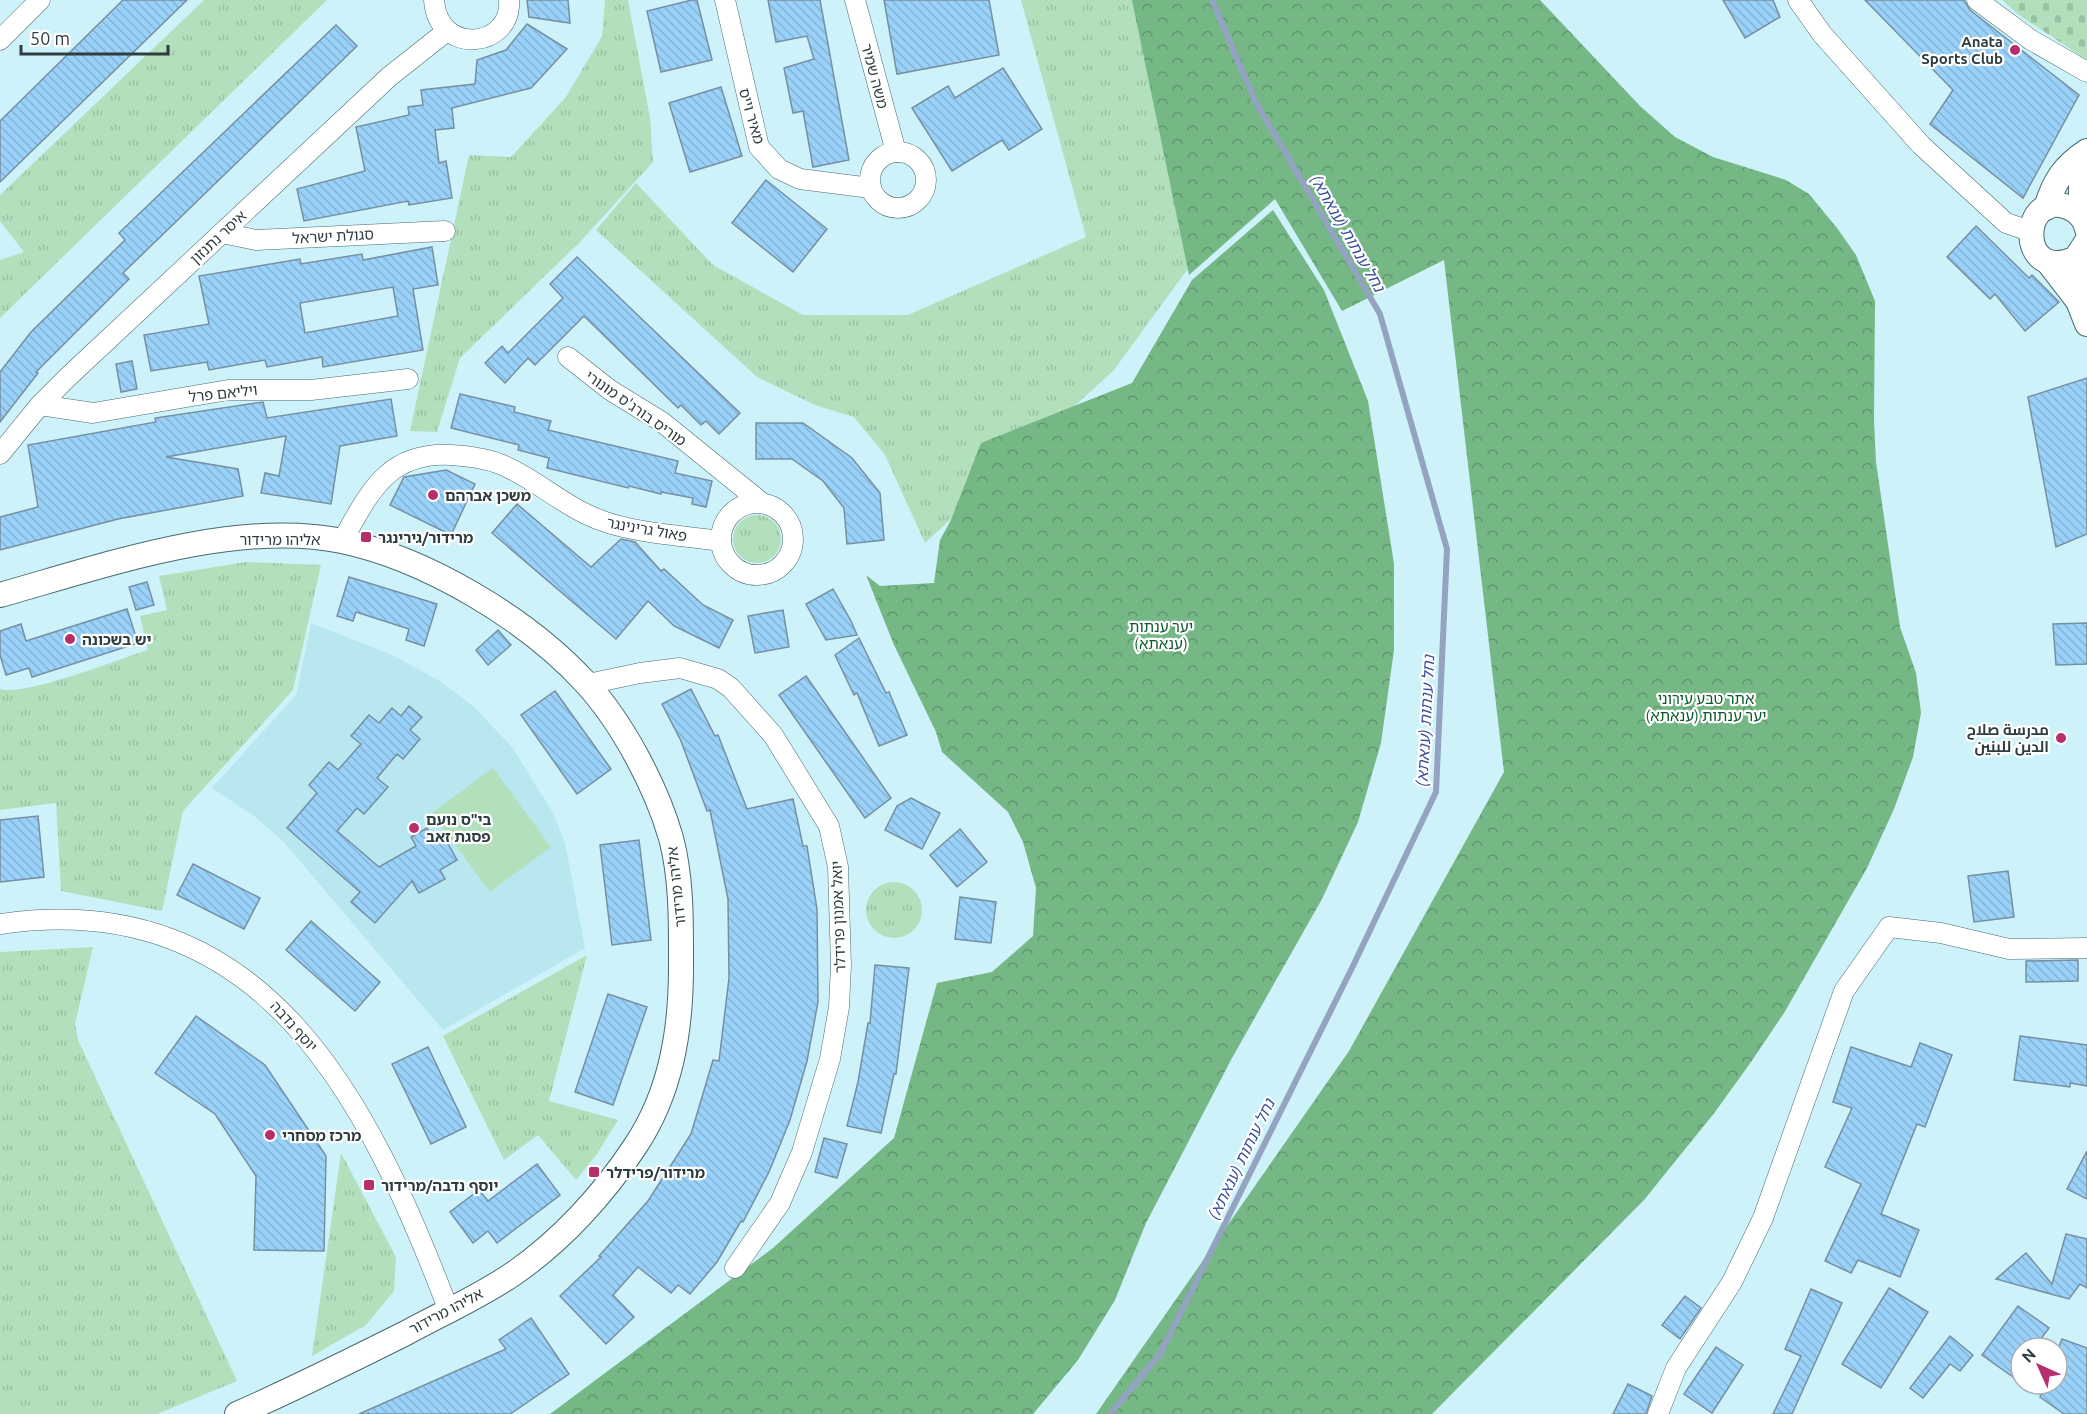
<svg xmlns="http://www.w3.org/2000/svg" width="2087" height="1414" font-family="Ubuntu,Cairo,'Noto Sans Hebrew',sans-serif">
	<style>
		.built { fill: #b8e7f0 }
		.grass { fill: url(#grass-tufts) }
		.forest { fill: url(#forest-crowns) }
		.cemetery { fill: url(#cemetery-stones) }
		.garden { fill: #b3e0bc }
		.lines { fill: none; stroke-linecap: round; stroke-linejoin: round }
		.stream { stroke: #94a3c2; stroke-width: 6 }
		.building { fill: url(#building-back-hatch); stroke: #768fa2; stroke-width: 1.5; fill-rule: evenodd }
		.minor-casing { stroke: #486a70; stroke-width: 21 }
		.tertiary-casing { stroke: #486a70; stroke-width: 26 }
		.minor { stroke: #fff; stroke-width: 20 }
		.tertiary { stroke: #fff; stroke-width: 24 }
		.poi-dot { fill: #b72e6c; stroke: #fff; stroke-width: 2 }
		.labels { text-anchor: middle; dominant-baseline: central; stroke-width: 4.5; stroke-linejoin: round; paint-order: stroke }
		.poi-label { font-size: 15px; font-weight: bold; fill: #2e3d40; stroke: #fff; text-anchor: start }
		.street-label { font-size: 15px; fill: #2e3d40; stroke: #fff }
		.park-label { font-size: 15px; fill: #09592a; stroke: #fff }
		.water-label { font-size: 16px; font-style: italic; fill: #394f9e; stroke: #fff }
	</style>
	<defs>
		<pattern id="grass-tufts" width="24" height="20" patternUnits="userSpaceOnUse" patternTransform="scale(1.5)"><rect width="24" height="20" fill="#b3e0bc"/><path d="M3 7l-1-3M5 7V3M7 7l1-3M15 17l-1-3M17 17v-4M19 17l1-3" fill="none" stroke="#9ac1a3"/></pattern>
		<pattern id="forest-crowns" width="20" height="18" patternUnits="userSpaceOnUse" patternTransform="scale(1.5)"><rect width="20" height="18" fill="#75b885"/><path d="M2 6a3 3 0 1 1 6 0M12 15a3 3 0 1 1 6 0" fill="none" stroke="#60976e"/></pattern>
		<pattern id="cemetery-stones" width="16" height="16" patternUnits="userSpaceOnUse" patternTransform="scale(1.5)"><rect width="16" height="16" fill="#b3e0bc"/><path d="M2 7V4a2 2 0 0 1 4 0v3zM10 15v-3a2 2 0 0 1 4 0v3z" fill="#9ac1a3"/></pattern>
		<pattern id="building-back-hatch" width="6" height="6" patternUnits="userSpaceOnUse" patternTransform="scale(1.5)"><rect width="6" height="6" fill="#99d1f9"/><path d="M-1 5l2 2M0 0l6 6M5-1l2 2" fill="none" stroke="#84b4d6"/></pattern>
	</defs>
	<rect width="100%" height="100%" fill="#cdf2f9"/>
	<path class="built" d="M311 623 392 655 440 681 475 708 512 747 553 813 565 843 585 948 443 1030 283 841 254 816 212 788 296 695Z"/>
	<g class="grass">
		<path d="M204 0H327L0 318V260L24 252 0 221V195Z"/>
		<path d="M605 0H628L650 118 653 162 579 243 460 358 437 432 410 431 469 155 511 157 566 97 602 36Z"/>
		<path d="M1021 0H1149L1214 233 1114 370 925 543 885 455 854 417 815 405 757 377 596 230 636 183 713 265 803 315H908L1086 237Z"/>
		<circle cx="757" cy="539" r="24"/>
		<path d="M246 562 321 565 293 690 183 811 162 911 61 891 56 803 0 810V689C24 697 119 659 148 650L140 616 167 610 159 576Z"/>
		<circle cx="894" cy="910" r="28"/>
		<path d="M93 947 75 1024 78 1040 237 1381 157 1414H0V952Z"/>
		<path d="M587 955 549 1101 618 1120 597 1154 576 1180 538 1135 504 1160 443 1036Z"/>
		<path d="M341 1153 396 1257 394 1291 366 1325 312 1356Z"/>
	</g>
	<g class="forest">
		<path d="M1132 0H1540L1640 106 1675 137 1713 157 1786 180 1809 194 1837 228 1856 255 1875 301 1874 420 1876 462 1900 627 1916 673 1921 713 1913 757 1894 809 1867 868 1784 1013 1751 1062 1715 1112 1644 1200 1432 1414H1096L1349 1051 1504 772 1444 260 1342 311 1275 199 1189 275Z"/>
		<path d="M1273 210 1324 290 1368 401 1394 564V650L1381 743 1358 822 1322 899 1232 1058 1146 1223 1115 1300 1078 1360 1033 1414H550L773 1248 894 1138 937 983 992 972 1033 936 1036 888 1023 842 1008 812 942 752 936 732 894 645 866 575 880 586 934 583 940 540 951 520 981 443 1132 383 1192 280Z"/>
	</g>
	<path class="cemetery" d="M2002 0H2087V60L2019 15Z"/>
	<path class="garden" d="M493 768 551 847 490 892 432 813Z"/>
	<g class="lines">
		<path class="stream" d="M1110 1414 1160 1354 1352 968 1436 792 1447 549 1380 314 1255 101 1212 0"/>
	</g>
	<g class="building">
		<path d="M123 0H187L0 182V121Z"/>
		<path d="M527 0H568L570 23 529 17Z"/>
		<path d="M692 0H697L712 60 661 72 647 11Z"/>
		<path d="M768 0H820L849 160 813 167 803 111 793 113 784 68 814 59 807 36 776 42Z"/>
		<path d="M884 0H989L999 55 897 74Z"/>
		<path d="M1723 0H1773L1780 17 1745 38Z"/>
		<path d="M1865 0H1964L1970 10 2079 95 2023 198 1930 124 1953 90Z"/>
		<path d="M527 24 567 49 531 88 452 108 454 128 435 130 439 163 446 161 452 198 409 205 408 201 304 221 297 189 365 171 356 127 409 115 408 107 423 105 421 90 475 84 477 60 506 50Z"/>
		<path d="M336 25 357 46 123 273 129 279 36 372 38 373 0 422V372L31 332 125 240 119 233Z"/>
		<path d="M1003 68 1042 129 1009 150 1002 140 952 171 912 108 948 86 955 98Z"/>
		<path d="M721 87 742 156 690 172 669 103Z"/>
		<path d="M766 180 827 229 793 272 732 223Z"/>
		<path d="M1976 226 2029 278 2032 275 2059 302 2025 331 1995 294 1990 299 1947 257Z"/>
		<path d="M432 247 438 285 413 289 423 350 323 367 322 357 267 367 265 360 209 370 207 362 151 371 144 335 209 324 199 276 300 259 301 264 362 254 363 260ZM393 287 398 316 305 333 300 303Z"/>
		<path d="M577 257 740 413 719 434 706 421 701 425 681 405 678 408 584 316 535 365 528 358 505 383 485 363 502 346 508 353 563 298 550 284Z"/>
		<path d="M132 361 137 389 121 392 116 364Z"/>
		<path d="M2087 378V534L2056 547 2028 397Z"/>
		<path d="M460 394 515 407 514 412 551 421 548 430 678 461 675 473 712 481 706 507 692 504 693 498 661 492V494L629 486 628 488 547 468 549 458 518 450 519 445 451 428Z"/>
		<path d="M391 399 397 436 340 446 331 504 261 493 265 473 279 476 286 436 166 457 238 469 243 496 118 519 0 550V517L38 507 28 445 156 422 155 418 263 402 267 418Z"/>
		<path d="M756 423H803L852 458 880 493 884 540 847 544 844 508 823 481 792 459H756Z"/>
		<path d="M446 470 475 484 451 535 390 505 404 477Z"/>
		<path d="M517 504 591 567 621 539 635 542 661 571 664 569 703 605 733 620 719 648 674 626 648 601 616 639 492 533Z"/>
		<path d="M349 577 437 604 424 646 406 640 409 629 356 612 353 621 337 616Z"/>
		<path d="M147 582 154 605 136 610 129 587Z"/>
		<path d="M833 589 851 621 857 635 826 640 806 604Z"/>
		<path d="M127 609 138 643 32 677 29 668 6 675 0 655V631L21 624 26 641Z"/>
		<path d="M783 610 789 647 755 653 748 616Z"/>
		<path d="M2087 623V664L2056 665 2053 624Z"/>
		<path d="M498 630 511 645 488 665 476 650Z"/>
		<path d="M859 638 886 693 889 692 907 735 879 746 857 693 854 695 835 655Z"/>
		<path d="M806 676 891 798 865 818 779 695Z"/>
		<path d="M691 689 715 736 718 735 747 809 793 799 803 846H807L817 909 818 1002 807 1061 790 1120 769 1172 743 1222 741 1221 717 1262 690 1294 678 1285 671 1293 638 1267 613 1295 634 1317 606 1344 560 1296 601 1257 599 1256 648 1201 691 1134 713 1060 719 1061 729 978 728 899 710 810 707 811 681 741 662 704Z"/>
		<path d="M555 691 611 769 577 794 521 715Z"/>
		<path d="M409 706 422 717 410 730 420 739 403 759 397 754 377 778 388 787 364 814 357 808 337 831 379 867 416 846 411 837 427 828 432 838 442 833 457 860 440 870 445 879 419 893 412 881 375 923 351 902 360 892 287 828 317 793 309 785 329 762 338 770 361 744 351 736 369 715 379 723 392 708 401 716Z"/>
		<path d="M911 798 940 813 922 849 885 830 897 806Z"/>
		<path d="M38 816 44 877 0 882V820Z"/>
		<path d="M960 829 987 862 957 887 930 855Z"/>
		<path d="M639 840 651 940 612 945 600 845Z"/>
		<path d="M193 864 260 898 244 929 177 895Z"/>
		<path d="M2008 871 2014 917 1974 922 1968 876Z"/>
		<path d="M960 897 996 902 991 943 955 939Z"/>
		<path d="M311 921 380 982 355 1011 286 950Z"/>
		<path d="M2078 960V981L2026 982V961Z"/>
		<path d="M875 965 909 968 896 1074H894L881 1133 847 1126 858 1082 868 1023H870Z"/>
		<path d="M608 994 647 1007 613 1105 575 1092Z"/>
		<path d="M196 1016 265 1065 326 1156 324 1251 254 1250 256 1176 215 1114 155 1073Z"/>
		<path d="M2020 1036 2087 1045V1086L2070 1083V1087L2014 1080Z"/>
		<path d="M1920 1043 1952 1055 1925 1127 1917 1124 1881 1214 1919 1230 1900 1277 1858 1260 1851 1273 1825 1261 1861 1184 1825 1167 1852 1108 1833 1102 1851 1047 1911 1067Z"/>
		<path d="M428 1047 466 1127 431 1144 392 1064Z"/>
		<path d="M824 1138 847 1144 837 1178 815 1172Z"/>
		<path d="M2087 1151V1199L2067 1189Z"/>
		<path d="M537 1164 560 1195 497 1243 488 1231 473 1243 450 1212 479 1190 488 1201Z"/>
		<path d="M2066 1234 2087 1239V1288L2080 1284 2069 1299 1996 1279 2026 1253 2052 1284Z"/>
		<path d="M1889 1288 1928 1312 1881 1388 1842 1364Z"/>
		<path d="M1811 1289 1842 1303 1792 1414H1773L1801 1356 1785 1349Z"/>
		<path d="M1685 1296 1701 1308 1680 1339 1662 1325Z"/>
		<path d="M2018 1306 2049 1328 2034 1348H2021V1366L2013 1377 1982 1355Z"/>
		<path d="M531 1318 569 1374 510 1414H359L506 1349 499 1340Z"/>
		<path d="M1950 1336 1973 1355 1960 1371 1950 1364 1923 1398 1910 1388Z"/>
		<path d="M2062 1339 2087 1348V1414H2064L2040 1397 2045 1384H2057V1352Z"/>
		<path d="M1716 1347 1743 1365 1712 1413 1684 1394Z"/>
		<path d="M1628 1384 1652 1396 1646 1414H1613Z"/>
	</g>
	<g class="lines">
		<defs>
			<g id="minor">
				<path d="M434 0C438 57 513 48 509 0"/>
				<path d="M725 0 759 147 779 169 800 179 871 188"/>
				<path d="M855 0 896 152"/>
				<path d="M1798 0 1822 34 1921 145 2006 223 2030 231"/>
				<path d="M1977 0 2031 40 2087 72"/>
				<path d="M0 40 40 0"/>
				<circle cx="898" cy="180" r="28"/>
				<path d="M222 233 256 240 445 231"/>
				<path d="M568 357 610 390 662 422 762 503"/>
				<path d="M40 405 93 413 228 390H311L408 379"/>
				<path d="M0 454 40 405 69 376 390 76 447 31"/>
				<circle cx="757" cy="539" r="36"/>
				<path d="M342 541C370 492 387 452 451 455 468 456 485 458 500 464 535 478 564 507 600 520 633 533 685 536 721 541"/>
				<path d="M588 684 640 673 680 668 718 679 731 688 773 735 829 826 838 867 841 965 839 1007 830 1059 802 1152 780 1203 735 1268"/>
				<path d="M0 924C265 886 369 1101 449 1311"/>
				<path d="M1658 1414 1676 1368 1732 1282 1763 1218 1844 991 1889 927 1941 933 2009 949 2087 948"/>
			</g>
			<g id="tertiary">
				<path d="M2046 208C2054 181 2064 166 2087 151"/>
				<path d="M2081 216V173L2087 156"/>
				<path d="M2087 229C2085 219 2079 212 2070 208 2019 186 2016 286 2076 258L2087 241"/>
				<path d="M2048 262 2078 301 2082 252"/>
				<path d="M2078 301 2087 324"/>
				<path d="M0 595C103 566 236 519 342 541 427 559 527 619 585 682 622 722 656 786 671 838 682 879 681 925 681 967 681 1031 671 1092 636 1145 604 1194 561 1241 513 1274 479 1297 441 1314 406 1333 350 1361 294 1389 237 1414"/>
			</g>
		</defs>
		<use href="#minor" class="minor-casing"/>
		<use href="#tertiary" class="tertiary-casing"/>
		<use href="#minor" class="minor"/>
		<use href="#tertiary" class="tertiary"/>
	</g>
	<g class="poi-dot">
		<circle cx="2015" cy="50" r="6"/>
		<circle cx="433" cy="495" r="6"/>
		<rect x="360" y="531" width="12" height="12" rx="3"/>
		<circle cx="70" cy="639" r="6"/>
		<circle cx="2061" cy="738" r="6"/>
		<circle cx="414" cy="828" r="6"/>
		<circle cx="270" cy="1135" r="6"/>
		<rect x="588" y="1166" width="12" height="12" rx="3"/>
		<rect x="363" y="1179" width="12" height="12" rx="3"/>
	</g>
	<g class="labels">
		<g class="poi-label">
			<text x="2003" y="41" text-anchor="end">Anata<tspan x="2003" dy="17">Sports Club</tspan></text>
			<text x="445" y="495">משכן אברהם</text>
			<text x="378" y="537">מרידור/גירינגר</text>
			<text x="82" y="639">יש בשכונה</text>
			<text x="2049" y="729" text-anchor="end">مدرسة صلاح<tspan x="2049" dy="17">الدين للبنين</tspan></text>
			<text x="426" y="819">בי"ס נועם<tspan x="426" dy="17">פסגת זאב</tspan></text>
			<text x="282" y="1135">מרכז מסחרי</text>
			<text x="606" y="1172">מרידור/פרידלר</text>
			<text x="381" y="1185">יוסף נדבה/מרידור</text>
		</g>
		<g class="street-label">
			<text transform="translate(875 76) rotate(75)">משה שמיר</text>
			<text transform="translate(752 116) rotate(74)">מאיר וייס</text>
			<text transform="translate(333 236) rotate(-3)">סגולת ישראל</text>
			<text transform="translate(218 237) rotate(-43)">איסר נתנזון</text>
			<text transform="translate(223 393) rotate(-6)">ויליאם פרל</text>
			<text transform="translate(636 408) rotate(35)">מוריס בורג'ס מונורי</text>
			<text transform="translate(647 529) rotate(10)">פאול גרינינגר</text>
			<text x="280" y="539">אליהו מרידור</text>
			<text transform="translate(676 887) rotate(-96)">אליהו מרידור</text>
			<text transform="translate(838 917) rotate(-92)">יואל אמנון פרידלר</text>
			<text transform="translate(294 1026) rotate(48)">יוסף נדבה</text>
			<text transform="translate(446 1311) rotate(-28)">אליהו מרידור</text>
		</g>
		<g class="park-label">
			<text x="1161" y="626">יער ענתות<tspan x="1161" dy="17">(ענאתא)</tspan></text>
			<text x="1706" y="698">אתר טבע עירוני<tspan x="1706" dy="17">יער ענתות (ענאתא)</tspan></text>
		</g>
		<g class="water-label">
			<text transform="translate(1348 233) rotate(60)">נחל ענתות (ענאתא)</text>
			<text transform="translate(1425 721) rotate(-87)">נחל ענתות (ענאתא)</text>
			<text transform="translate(1241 1159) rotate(-64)">נחל ענתות (ענאתא)</text>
		</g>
	</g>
	<g transform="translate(2039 1366) rotate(315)"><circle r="28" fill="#ffffff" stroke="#abb1b3" stroke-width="1.5"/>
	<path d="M0-4.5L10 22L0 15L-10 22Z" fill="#b72e6c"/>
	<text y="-9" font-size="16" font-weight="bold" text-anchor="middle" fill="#2e3d40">N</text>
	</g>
	<path d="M21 45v9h147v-9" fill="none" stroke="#2e3d40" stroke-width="3"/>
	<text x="30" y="45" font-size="18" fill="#2e3d40" stroke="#ffffff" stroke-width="4.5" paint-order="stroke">50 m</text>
</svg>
